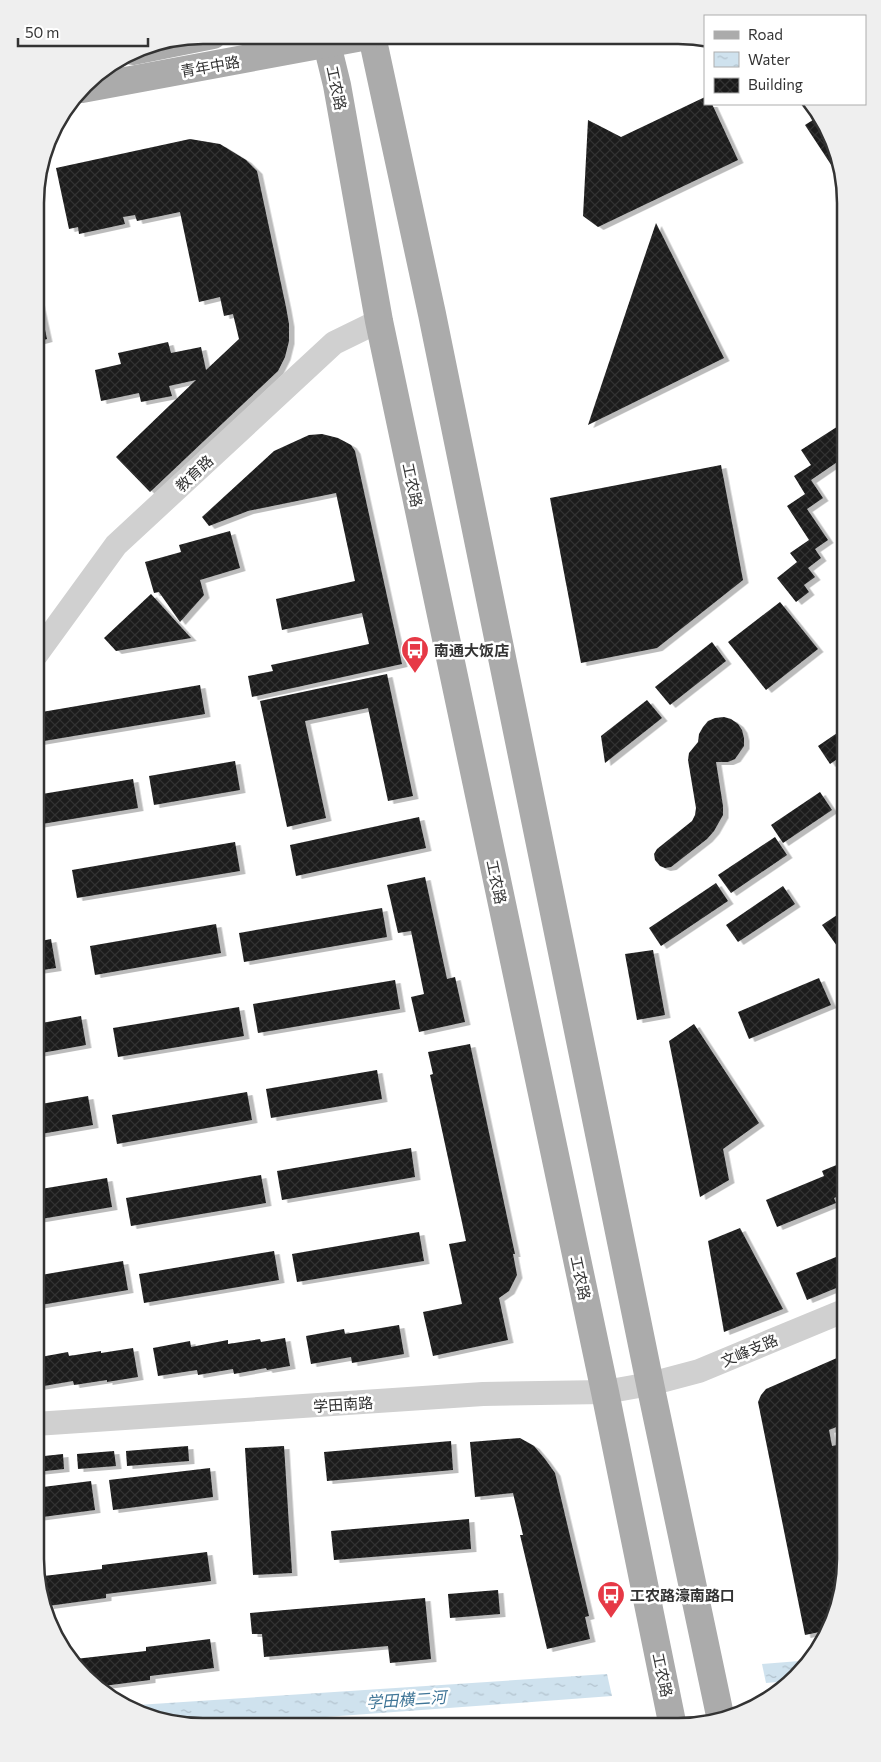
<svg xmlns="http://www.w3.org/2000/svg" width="881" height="1762" font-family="Commissioner,'Noto Sans SC',sans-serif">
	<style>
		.water { fill: url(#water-ripples) }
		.building { fill: url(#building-cross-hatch); filter: url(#shadow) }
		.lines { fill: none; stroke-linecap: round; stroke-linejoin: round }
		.minor { stroke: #d0d0d0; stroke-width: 24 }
		.major { stroke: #ababab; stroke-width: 28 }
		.labels { text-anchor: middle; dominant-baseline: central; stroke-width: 5; stroke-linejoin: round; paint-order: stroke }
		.street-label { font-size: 15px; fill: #333; stroke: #fff }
		.poi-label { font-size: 15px; font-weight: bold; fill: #333; stroke: #fff; text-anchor: start }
		.water-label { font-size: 16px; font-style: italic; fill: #3f7597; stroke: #fff }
		.rim { fill: none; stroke: #333; stroke-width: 2.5 }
	</style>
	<defs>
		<pattern id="water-ripples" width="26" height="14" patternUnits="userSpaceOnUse" patternTransform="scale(1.25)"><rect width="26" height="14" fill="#cfe2ee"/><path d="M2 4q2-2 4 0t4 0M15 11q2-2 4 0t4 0" fill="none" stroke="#b2c2cd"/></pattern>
		<pattern id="building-cross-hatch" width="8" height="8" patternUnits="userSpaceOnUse" patternTransform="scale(1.25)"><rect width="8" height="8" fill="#1a1a1a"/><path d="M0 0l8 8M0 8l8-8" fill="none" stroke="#333"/></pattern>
		<filter id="shadow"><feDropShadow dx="5.5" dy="3" stdDeviation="0" flood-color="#0004"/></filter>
	</defs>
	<rect width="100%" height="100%" fill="#fff"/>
	<g class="water">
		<path d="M812 1660 790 1681 766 1683 762 1664Z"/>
		<path d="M607 1674 612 1696 203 1726H180L129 1710 122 1706Z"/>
	</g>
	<g class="building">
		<path d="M705 97V104H712L738 160 598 227 583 216 588 120 621 137Z"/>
		<path d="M816 118 837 149 843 183 805 125Z"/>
		<path d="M190 139 220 144 246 160 257 171 286 307 289 324V341L285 357 278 371 150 492 116 457 196 380 169 386 172 396 141 402 139 393 101 401 95 370 121 364 118 353 168 342 171 353 201 347 206 370 239 339 233 314 224 316 220 297 199 302 180 212 137 221 135 215 123 217 125 224 79 234 78 227 69 229 56 168Z"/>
		<path d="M656 223 724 358 588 425 639 273Z"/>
		<path d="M39 302 47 339 36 342V303Z"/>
		<path d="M846 421V456L811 480 823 498 807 509 828 540 815 549 821 558 808 568 815 577 804 585 809 592 796 602 777 578 797 562 790 553 809 540 787 506 805 494 794 476 811 465 801 450Z"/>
		<path d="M322 434 338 438 351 445 355 451 402 664 252 697 248 676 273 671 271 665 369 644 362 613 282 630 276 599 355 581 336 493 248 511 209 526 202 517 274 451 309 435Z"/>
		<path d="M721 465 743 580 657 648 581 663 550 498Z"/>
		<path d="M230 531 240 568 200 580 204 595 180 622 159 592 154 593 145 562 181 552 179 545Z"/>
		<path d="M151 594 191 638 116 651 104 638Z"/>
		<path d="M780 602 818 649 766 690 728 642Z"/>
		<path d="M712 642 726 661 670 705 655 687Z"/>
		<path d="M387 674 413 796 388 801 368 708 305 721 326 818 287 827 260 701Z"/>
		<path d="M200 685 205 714 38 742 36 713Z"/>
		<path d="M647 700 662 718 605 763 601 736Z"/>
		<path d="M724 717 731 719 738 724 742 730 744 738V746L735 759 728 762H716L723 806V815L714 831 707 839 671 867 665 868 660 866 655 860 654 854 657 849 692 821 695 815 696 808 688 760 689 753 698 742 699 734 703 727 708 721 715 718Z"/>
		<path d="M846 727V753L830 764 818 746Z"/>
		<path d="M235 761 240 790 154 805 149 776Z"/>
		<path d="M133 779 138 808 36 825V795Z"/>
		<path d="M820 792 832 810 783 843 771 825Z"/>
		<path d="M419 817 426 848 296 876 290 845Z"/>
		<path d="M775 837 787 855 731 893 718 875Z"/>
		<path d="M235 842 240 871 77 898 72 870Z"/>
		<path d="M425 877 447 979 455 977 465 1022 419 1032 411 997 424 994 411 931 398 933 387 885Z"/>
		<path d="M716 883 728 901 661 946 649 928Z"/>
		<path d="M783 886 795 904 738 942 726 925Z"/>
		<path d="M382 908 387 937 244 962 239 933Z"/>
		<path d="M846 909V940L837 946 822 925Z"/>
		<path d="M216 924 221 953 95 975 90 946Z"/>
		<path d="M51 939 56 968 36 971V942Z"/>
		<path d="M653 950 665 1015 637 1020 625 954Z"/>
		<path d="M819 978 831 1005 749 1039 738 1012Z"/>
		<path d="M395 980 400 1009 258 1033 253 1004Z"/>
		<path d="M239 1007 244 1036 118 1057 113 1028Z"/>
		<path d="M81 1016 86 1045 36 1054V1024Z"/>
		<path d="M694 1024 759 1123 723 1149 729 1180 700 1197 669 1041Z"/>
		<path d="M470 1044 515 1254H513L517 1275 509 1291 499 1298 508 1340 433 1356 423 1312 462 1304 449 1244 466 1241 430 1075 433 1074 428 1052Z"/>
		<path d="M377 1070 382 1099 271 1118 266 1089Z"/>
		<path d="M247 1092 252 1120 117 1144 112 1115Z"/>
		<path d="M88 1096 93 1125 35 1135V1105Z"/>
		<path d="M411 1148 415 1177 282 1200 277 1171Z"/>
		<path d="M846 1161V1193L834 1198 836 1203 777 1227 766 1200 824 1176 822 1171Z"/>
		<path d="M261 1175 266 1203 131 1226 126 1198Z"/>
		<path d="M107 1178 112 1207 35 1220V1190Z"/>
		<path d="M740 1228 783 1309 724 1332 708 1241Z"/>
		<path d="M419 1232 424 1261 297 1282 292 1254Z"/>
		<path d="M274 1251 279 1280 144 1303 139 1274Z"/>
		<path d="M846 1253V1284L807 1300 796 1273Z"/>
		<path d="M123 1261 128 1290 35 1306V1276Z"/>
		<path d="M399 1325 404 1354 352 1363 351 1357 311 1364 306 1336 344 1329 345 1334Z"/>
		<path d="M285 1338 290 1366 267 1370 266 1368 234 1374 233 1369 198 1375 197 1370 158 1376 153 1348 190 1341 191 1347 228 1340V1344L260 1339 261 1342Z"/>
		<path d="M133 1348 138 1377 107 1382V1380L74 1385 73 1381 38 1387V1381L35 1382V1358L68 1352 69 1356 101 1351V1353Z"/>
		<path d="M846 1354V1423L829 1430 832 1446 846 1443V1571L833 1623 829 1630 805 1635 758 1402 761 1395 766 1389Z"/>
		<path d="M520 1438 534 1446 545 1459 555 1473 589 1616 585 1617 590 1639 547 1649 520 1535H523L513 1493 475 1497 470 1442Z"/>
		<path d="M451 1441 453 1470 327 1481 324 1452Z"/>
		<path d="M188 1446 189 1461 127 1466 126 1451Z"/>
		<path d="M284 1446 292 1573 253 1575 245 1448Z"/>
		<path d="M114 1451 116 1466 78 1469 77 1454Z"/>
		<path d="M63 1454 64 1469 35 1472V1457Z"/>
		<path d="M210 1468 213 1497 113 1510 109 1480Z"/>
		<path d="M91 1481 95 1510 35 1518V1488Z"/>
		<path d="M469 1519 471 1549 334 1560 331 1531Z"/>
		<path d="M207 1552 211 1581 106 1594V1598L48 1606 44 1576 102 1569V1565Z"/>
		<path d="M498 1590 500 1614 450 1618 448 1594Z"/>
		<path d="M425 1598 431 1659 390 1663 388 1646 264 1657 262 1634H252L250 1613Z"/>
		<path d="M210 1639 214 1668 150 1676V1680L95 1687 75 1659 146 1651V1647Z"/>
	</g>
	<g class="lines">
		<g class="minor">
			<path d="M36 655 116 545 334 343 379 321"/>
			<path d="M35 1424 483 1394 605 1392 650 1384 699 1371 846 1310"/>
		</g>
		<g class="major">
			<path d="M325 36 337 85 379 321 605 1392 673 1727"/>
			<path d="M372 36 432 314 650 1384 721 1720"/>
			<path d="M133 51 213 35"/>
			<path d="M82 89 368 36"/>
		</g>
	</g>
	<defs>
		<symbol id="bus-pin" viewBox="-11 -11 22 30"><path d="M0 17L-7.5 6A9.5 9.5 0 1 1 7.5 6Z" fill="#e63946" stroke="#fff"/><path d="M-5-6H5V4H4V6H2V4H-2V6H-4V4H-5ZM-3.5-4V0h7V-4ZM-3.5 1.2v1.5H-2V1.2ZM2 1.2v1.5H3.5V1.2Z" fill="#fff"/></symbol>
	</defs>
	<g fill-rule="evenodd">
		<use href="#bus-pin" x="399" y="634" width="32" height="43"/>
		<use href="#bus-pin" x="595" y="1579" width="32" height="43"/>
	</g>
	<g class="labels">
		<g class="street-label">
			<text transform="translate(210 66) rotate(-10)">青年中路</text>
			<text transform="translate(337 88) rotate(78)">工农路</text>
			<text transform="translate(194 473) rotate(-43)">教育路</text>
			<text transform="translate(413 485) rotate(78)">工农路</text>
			<text transform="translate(497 882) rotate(78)">工农路</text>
			<text transform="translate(581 1278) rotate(78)">工农路</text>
			<text transform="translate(749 1350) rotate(-23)">文峰支路</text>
			<text transform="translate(343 1404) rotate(-4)">学田南路</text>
			<text transform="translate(663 1675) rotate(78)">工农路</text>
		</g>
		<g class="poi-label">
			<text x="434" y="650">南通大饭店</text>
			<text x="630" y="1595">工农路濠南路口</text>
		</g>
		<g class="water-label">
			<text transform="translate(406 1699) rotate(-4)">学田横二河</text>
		</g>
	</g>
	<path d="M0 0H881V1762H0ZM203 44H678A159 159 0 0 1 837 203V1559A159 159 0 0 1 678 1718H203A159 159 0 0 1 44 1559V203A159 159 0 0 1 203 44Z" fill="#efefef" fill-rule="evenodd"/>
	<path class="rim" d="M203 44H678A159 159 0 0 1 837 203V1559A159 159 0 0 1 678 1718H203A159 159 0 0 1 44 1559V203A159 159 0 0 1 203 44Z"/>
	<rect x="704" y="15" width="162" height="90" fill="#ffffff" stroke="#adadad"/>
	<rect x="714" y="31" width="25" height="8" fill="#ababab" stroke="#adadad"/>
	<text x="748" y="40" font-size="15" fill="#333333">Road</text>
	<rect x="714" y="52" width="25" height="15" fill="url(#water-ripples)" stroke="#adadad"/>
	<text x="748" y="65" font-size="15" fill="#333333">Water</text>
	<rect x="714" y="78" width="25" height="15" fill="url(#building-cross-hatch)" stroke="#adadad"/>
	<text x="748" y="90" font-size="15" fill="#333333">Building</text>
	<path d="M18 38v8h130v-8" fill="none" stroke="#333333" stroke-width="2.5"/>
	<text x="25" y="38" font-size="15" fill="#333333" stroke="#ffffff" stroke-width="4" paint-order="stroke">50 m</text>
</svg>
